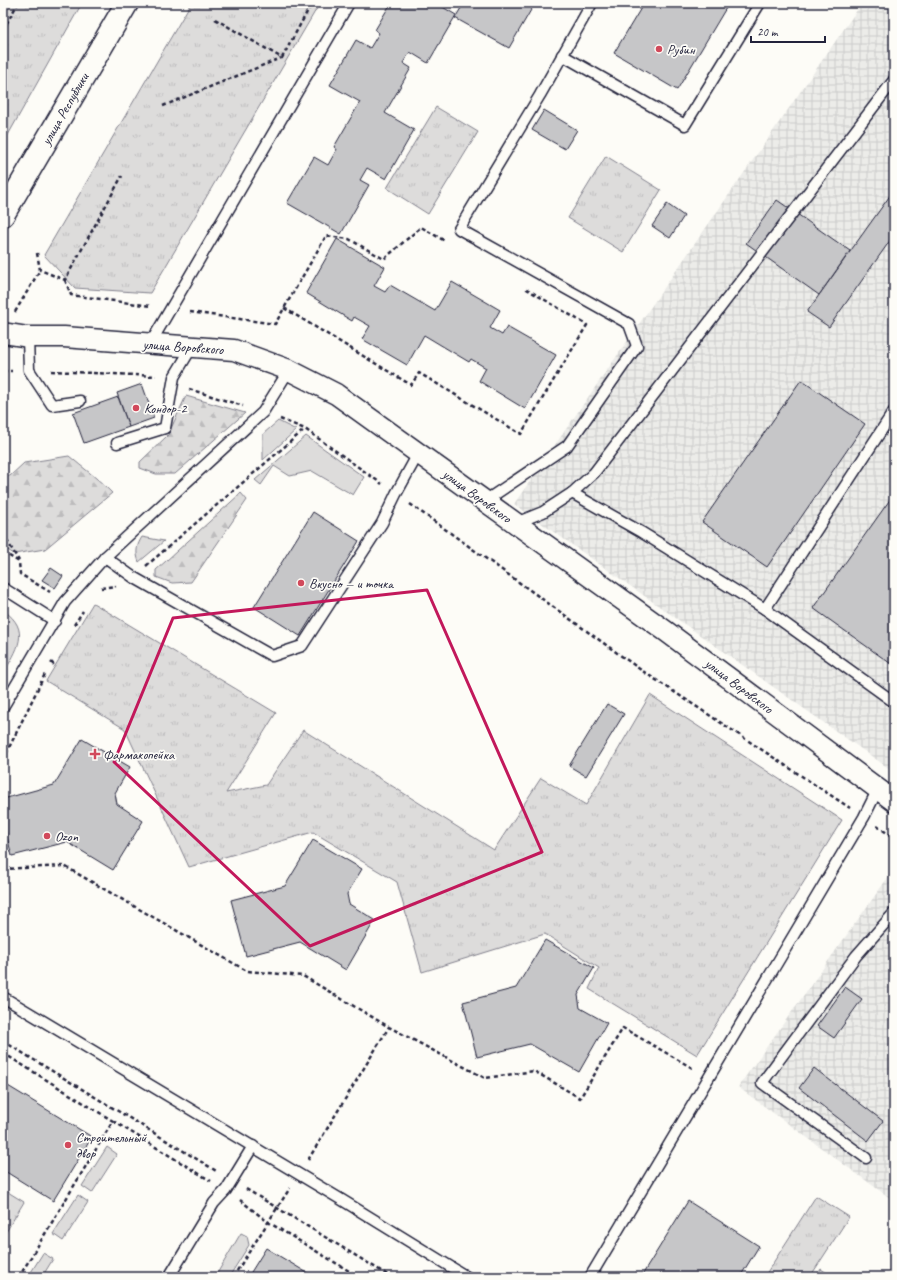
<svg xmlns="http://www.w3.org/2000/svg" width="897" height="1280" font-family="Caveat,sans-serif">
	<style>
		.industrial { fill: url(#industrial-grid) }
		.green { fill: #dddcdb; stroke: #807f8b }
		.forest { fill: url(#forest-firs); stroke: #807f8b }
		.park { fill: url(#park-tufts); stroke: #807f8b }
		.building { fill: #c6c6c8; stroke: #22223b }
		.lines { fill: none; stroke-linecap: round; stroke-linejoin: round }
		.lane-casing { stroke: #22223b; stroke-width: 13 }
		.street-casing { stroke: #22223b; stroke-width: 23 }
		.primary-casing { stroke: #22223b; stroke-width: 25 }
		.path { stroke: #22223b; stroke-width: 2.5; stroke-dasharray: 4 3; stroke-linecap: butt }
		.lane { stroke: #fdfcf7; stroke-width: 10 }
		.street { stroke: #fdfcf7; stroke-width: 20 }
		.primary { stroke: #fdfcf7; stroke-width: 22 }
		.marked { fill: none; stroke: #c2185b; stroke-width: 3; stroke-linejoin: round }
		.poi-dot { fill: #d1495b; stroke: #fdfcf7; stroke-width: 1.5 }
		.labels { text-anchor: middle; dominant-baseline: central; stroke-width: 3.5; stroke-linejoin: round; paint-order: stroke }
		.poi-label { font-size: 14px; fill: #22223b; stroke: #fdfcf7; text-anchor: start }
		.street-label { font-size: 14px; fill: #22223b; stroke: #fdfcf7 }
	</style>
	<defs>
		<pattern id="industrial-grid" width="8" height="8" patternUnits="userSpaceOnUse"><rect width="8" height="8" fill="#ecece9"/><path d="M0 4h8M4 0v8" fill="none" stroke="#cacac9"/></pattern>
		<pattern id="forest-firs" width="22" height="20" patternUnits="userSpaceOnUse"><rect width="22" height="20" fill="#dddcdb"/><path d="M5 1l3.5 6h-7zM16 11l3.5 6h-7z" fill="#bdbcbd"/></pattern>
		<pattern id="park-tufts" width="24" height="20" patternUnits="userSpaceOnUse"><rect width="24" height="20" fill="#dddcdb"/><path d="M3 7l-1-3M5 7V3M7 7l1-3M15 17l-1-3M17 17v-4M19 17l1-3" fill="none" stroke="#bdbcbd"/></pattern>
	</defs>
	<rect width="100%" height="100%" fill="#fdfcf7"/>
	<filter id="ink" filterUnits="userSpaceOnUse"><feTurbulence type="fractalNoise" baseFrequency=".025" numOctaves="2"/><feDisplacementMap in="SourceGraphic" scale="8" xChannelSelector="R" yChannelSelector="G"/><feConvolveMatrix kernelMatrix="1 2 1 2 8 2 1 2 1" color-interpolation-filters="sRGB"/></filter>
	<g filter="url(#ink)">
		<g class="industrial">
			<path d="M862 3H894V772L514 504Z"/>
			<path d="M894 869V1201L738 1087Z"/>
		</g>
		<g class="green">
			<path d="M278 421 296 430 263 460V434Z"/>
			<path d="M306 436 364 477 353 495 312 471 290 476 274 466 261 485 255 480Z"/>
			<path d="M142 537 164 541 139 562C135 552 137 545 142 537Z"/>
			<path d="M3 610C32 630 17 650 3 674Z"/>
			<path d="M107 1147 117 1154 92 1193 82 1186Z"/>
			<path d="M78 1195 88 1202 63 1241 53 1234Z"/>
			<path d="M241 1233 247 1236 249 1245 229 1277H215Z"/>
			<path d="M43 1253 53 1259 42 1277H28Z"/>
			<path d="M821 1269 833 1277H816Z"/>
		</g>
		<g class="forest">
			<path d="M186 396 245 413 175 474H156L140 468V462L168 435Z"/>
			<path d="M69 456C83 468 99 479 112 493L45 549 14 554 3 547V476H10L24 463Z"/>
			<path d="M241 493 247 500 191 582 172 583 156 577V570Z"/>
		</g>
		<g class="park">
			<path d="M3 3H82L3 144Z"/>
			<path d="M191 3H320L150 293 75 288 44 255Z"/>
			<path d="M436 107 478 132 428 214 387 188Z"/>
			<path d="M606 156 661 190 623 252 568 218Z"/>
			<path d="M93 603 276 713 226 793 266 785 303 730 494 850 541 778 586 805 650 695 842 820 697 1055 589 989 599 968 545 934 422 972 397 882 313 832 189 867 125 729 46 681Z"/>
			<path d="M3 1189 24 1202 3 1237Z"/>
			<path d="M816 1196 849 1217 810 1277H764Z"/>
		</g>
		<g class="building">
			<path d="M391 3H436L456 15 428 63 410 52 403 63 411 68 385 113 414 130 386 179 367 168 360 180 369 185 341 234 287 203 314 157 328 165 337 149 334 147 360 102 330 85 356 40 370 48 379 33 375 30Z"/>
			<path d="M464 3H535L509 48 455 18Z"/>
			<path d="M644 3H729L677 90 614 53Z"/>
			<path d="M544 110 577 130 565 149 532 130Z"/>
			<path d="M894 190V235L829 327 807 312Z"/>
			<path d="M777 200 850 251 819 295 746 243Z"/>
			<path d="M667 204 684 216 670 238 652 226Z"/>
			<path d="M337 239 385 267 374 286 385 292 390 285 435 311 452 282 500 310 490 328 502 335 507 327 556 355 525 409 479 381 486 368 471 359 469 362 424 335 407 365 362 339 370 326 354 317 352 321 306 293Z"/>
			<path d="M801 380 865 424 767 567 702 522Z"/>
			<path d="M142 384 154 418 129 427 117 393Z"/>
			<path d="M118 397 129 427 84 443 73 413Z"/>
			<path d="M894 494V666L813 608Z"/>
			<path d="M313 512 359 541 300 636 254 607Z"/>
			<path d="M51 568 63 576 55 588 42 580Z"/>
			<path d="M607 704 624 714 586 776 569 766Z"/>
			<path d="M82 739 130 767 115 793 117 804 143 821 113 870 67 842 12 856 3 821V799L54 785Z"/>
			<path d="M313 840 362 869 347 894 349 904 375 920 346 970 300 942 246 956 231 900 285 886Z"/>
			<path d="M545 940 594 968 578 995 580 1008 607 1023 579 1072 530 1044 477 1057 463 1002 516 988Z"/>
			<path d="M845 987 862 999 834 1038 817 1026Z"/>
			<path d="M814 1068 883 1121 868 1141 799 1088Z"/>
			<path d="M3 1083 92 1137 53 1201 3 1170Z"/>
			<path d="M688 1201 759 1246 740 1277H641Z"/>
			<path d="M266 1248 314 1277H248Z"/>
		</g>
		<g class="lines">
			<defs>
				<g id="lane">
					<path d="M562 55 685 125 760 3"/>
					<path d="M28 337 29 370 52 405 80 401"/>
					<path d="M150 344 349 3"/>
					<path d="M117 443 165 428 174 377 192 347"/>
					<path d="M572 493 594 473 894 80"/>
					<path d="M485 501 567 446 637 346 629 324 459 229 540 95 592 3"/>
					<path d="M516 523 543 512 572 493 641 532 765 609 894 702"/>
					<path d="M105 557 133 577 272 656 302 646 382 523 396 494 418 454"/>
					<path d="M3 588 55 621"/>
					<path d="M765 609 894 411"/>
					<path d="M3 707 65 602 105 557 263 412 289 370"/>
					<path d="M3 997 342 1200 467 1277"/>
					<path d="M866 1158 762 1083 856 956 894 913"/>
					<path d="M169 1277 214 1203 226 1190 253 1146"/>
					<path d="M590 1277 864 817 878 789"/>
				</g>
				<path id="street" d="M3 333 28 337H64L234 350 289 370 336 394 667 632 894 801"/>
				<path id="primary" d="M3 215 127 3"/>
			</defs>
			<use href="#lane" class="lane-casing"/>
			<use href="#street" class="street-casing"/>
			<use href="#primary" class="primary-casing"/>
			<g class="path">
				<path d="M215 19 282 58 312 3"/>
				<path d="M3 30 18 3"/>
				<path d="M163 106 281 58"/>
				<path d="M37 253 40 270 65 280 122 176"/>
				<path d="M65 280 71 295 151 306"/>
				<path d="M284 308 411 385 419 373 521 434 587 325 525 288"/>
				<path d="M15 312 40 270"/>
				<path d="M190 312 275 324 326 236 349 239 384 259 421 227 445 241"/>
				<path d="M3 371H12"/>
				<path d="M51 371 156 376"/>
				<path d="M189 389 243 406"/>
				<path d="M280 419 305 429 382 484"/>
				<path d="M410 504 641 670 850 808"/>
				<path d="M3 534 19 561"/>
				<path d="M3 552 19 562 20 574 50 592"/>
				<path d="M146 566 305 429"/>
				<path d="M101 588 116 586"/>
				<path d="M74 625 83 611"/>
				<path d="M51 662 55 666"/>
				<path d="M3 760 45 674"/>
				<path d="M877 826 894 838"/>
				<path d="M3 869 64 866 247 971 303 976 389 1027 485 1078 534 1071 580 1098 623 1028 694 1069"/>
				<path d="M3 1041 218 1172"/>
				<path d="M3 1053 113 1121 19 1277"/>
				<path d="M113 1121 211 1181"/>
				<path d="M308 1160 389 1027"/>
				<path d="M246 1189 391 1277"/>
				<path d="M240 1200 268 1222 359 1277"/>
				<path d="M233 1277 290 1188"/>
			</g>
			<use href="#lane" class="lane"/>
			<use href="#street" class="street"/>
			<use href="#primary" class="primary"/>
		</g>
	</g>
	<path class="marked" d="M427 590 542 852 310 946 114 762 173 618Z"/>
	<g class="poi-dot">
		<circle cx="659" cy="49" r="4"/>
		<circle cx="136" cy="408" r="4"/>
		<circle cx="301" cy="583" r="4"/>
		<path d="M93 748h4v4h4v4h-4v4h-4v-4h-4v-4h4z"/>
		<circle cx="47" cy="836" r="4"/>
		<circle cx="68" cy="1145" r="4"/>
	</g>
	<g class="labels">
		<g class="poi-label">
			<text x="667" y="49">Рубин</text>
			<text x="144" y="408">Кондор-2</text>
			<text x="309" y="583">Вкусно — и точка</text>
			<text x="103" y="754">Фармакопейка</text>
			<text x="55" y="836">Ozon</text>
			<text x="76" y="1137">Строительный<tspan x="76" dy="16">двор</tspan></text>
		</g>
		<g class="street-label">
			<text transform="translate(65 109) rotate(-60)">улица Республики</text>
			<text transform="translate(183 347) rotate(4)">улица Воровского</text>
			<text transform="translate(477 496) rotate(36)">улица Воровского</text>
			<text transform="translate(739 686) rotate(37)">улица Воровского</text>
		</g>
	</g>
	<rect width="897" height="1280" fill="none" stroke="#fdfcf7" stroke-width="16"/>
	<rect x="8" y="8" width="881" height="1264" fill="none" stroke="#22223b" stroke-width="1.5" filter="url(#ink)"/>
	<path d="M751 36v6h74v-6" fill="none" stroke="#22223b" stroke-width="2"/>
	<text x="757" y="36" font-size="12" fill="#22223b" stroke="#fdfcf7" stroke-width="3" paint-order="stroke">20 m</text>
</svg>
